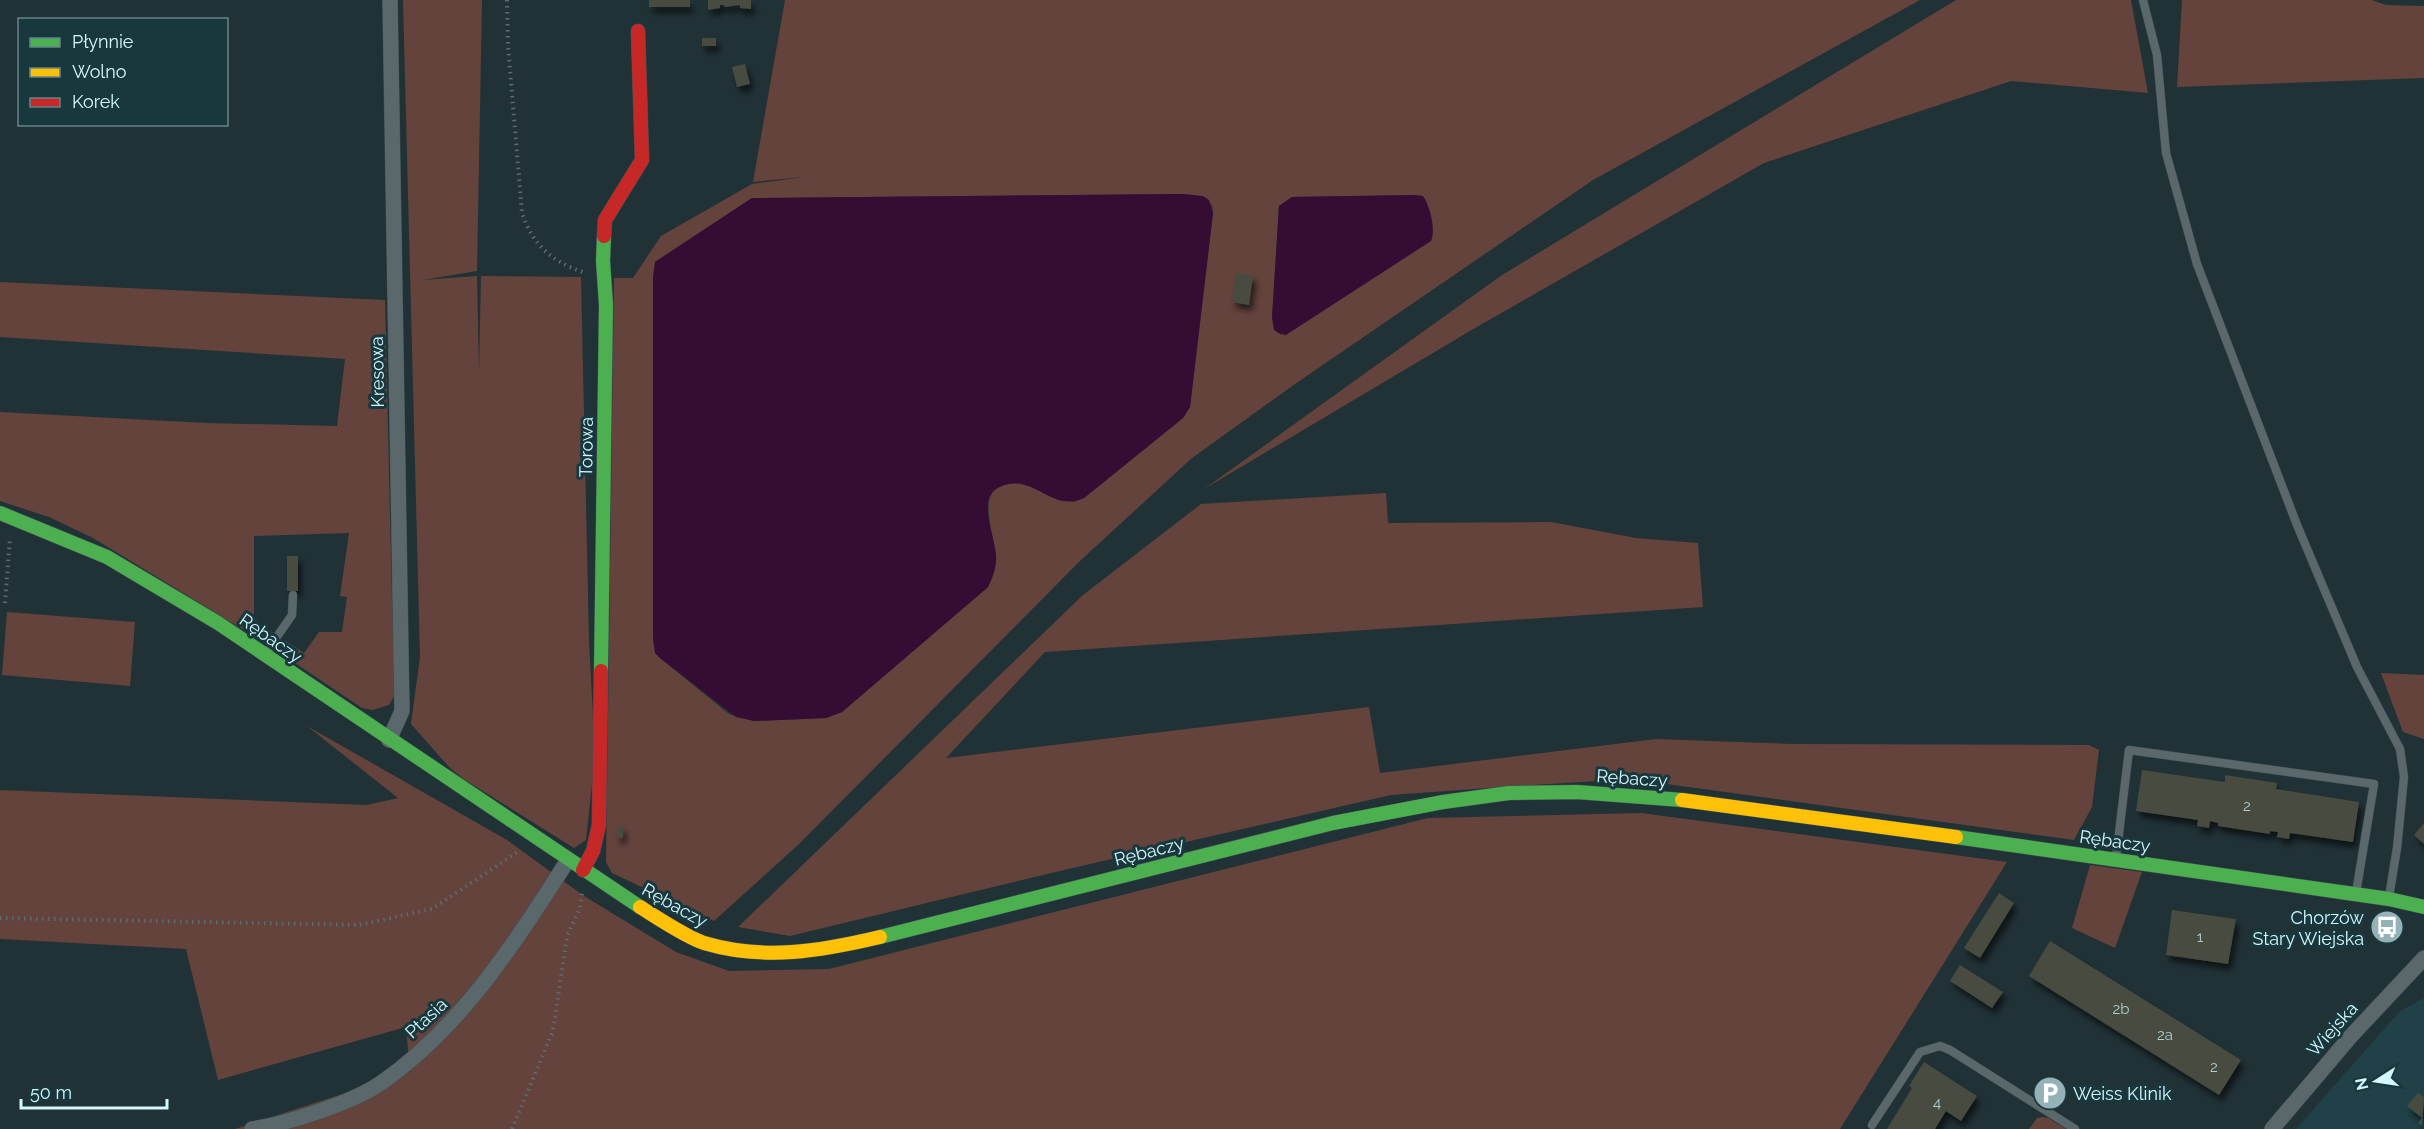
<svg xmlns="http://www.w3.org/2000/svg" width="2424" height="1129" font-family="Raleway,sans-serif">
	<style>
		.built { fill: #1f4147 }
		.green { fill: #64433d; fill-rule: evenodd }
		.water { fill: #350d34 }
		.building { fill: #464b40; filter: url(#shadow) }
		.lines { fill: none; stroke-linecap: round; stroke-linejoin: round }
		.lane-casing { stroke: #3f5154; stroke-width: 9 }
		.street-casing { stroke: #3f5154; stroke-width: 16 }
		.fast-casing { stroke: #3f5154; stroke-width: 15 }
		.slow-casing { stroke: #3f5154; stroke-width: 15 }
		.jam-casing { stroke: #3f5154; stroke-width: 15 }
		.path { stroke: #5e6b6d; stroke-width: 4; stroke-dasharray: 1.5 4.5; stroke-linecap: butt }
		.lane { stroke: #5a686b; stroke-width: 8 }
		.street { stroke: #5a686b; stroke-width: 15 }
		.fast { stroke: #4caf50; stroke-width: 14 }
		.slow { stroke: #ffc107; stroke-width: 14 }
		.jam { stroke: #c62828; stroke-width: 14 }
		.labels { text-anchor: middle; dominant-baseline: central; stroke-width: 6; stroke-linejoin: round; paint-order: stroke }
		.number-label { font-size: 15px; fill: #afccce }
		.street-label { font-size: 18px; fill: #d2f7fe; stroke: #19383e }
		.poi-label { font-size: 18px; fill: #d2f7fe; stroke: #19383e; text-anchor: end }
	</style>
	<defs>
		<filter id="shadow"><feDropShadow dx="3.5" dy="6" stdDeviation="3" flood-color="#0009"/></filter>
	</defs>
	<rect width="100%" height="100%" fill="#213236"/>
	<path class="built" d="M2424 998V1129H2296L2400 1011Z"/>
	<g class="green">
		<path d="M403 0H482L477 271 422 280 477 276 479 372 481 276 581 277 589 641 595 755 586 840 574 848 465 780 450 768 411 724 420 657Z"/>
		<path d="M785 0H1920L1593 180 1295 384 1192 458 1081 560 798 845 714 921 612 873 606 862 614 278H633L661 236 752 184 803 177 753 182ZM1182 194 1194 195 1212 205 1213 213 1190 407 1183 418 1084 498 1074 502C1059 497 1031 484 1017 483 971 479 994 532 996 556 996 567 993 576 988 587L842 712 826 718 754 721 729 714 660 658 655 653V262L752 198ZM1416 195 1272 318 1279 206 1292 197Z"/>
		<path d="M1956 0H2131L2148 93 2011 81 1764 163 1475 328 1204 489 1502 275Z"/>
		<path d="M2182 0H2372L2386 5 2424 6V78L2177 87Z"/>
		<path d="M0 282 385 300 392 601 398 689 389 705 373 710 362 708 292 661 285 649 286 641 304 653 319 632H342L347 597 340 596 349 533 254 536V619L273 633 264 637 252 635 93 538 49 517 0 501V412L206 423 337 426 345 359 0 337Z"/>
		<path d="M1386 493 1388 523 1551 522 1636 538 1698 543 1703 607 1045 652 946 758 1369 707 1380 773 1656 739 1791 744 2089 745 2099 750 2092 807 2074 840 1630 779 1516 786 1391 795 1064 870 790 936 738 927 1083 595 1201 504Z"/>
		<path d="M7 612 135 622 130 686 2 675Z"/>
		<path d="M2381 673 2424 675V739L2403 732Z"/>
		<path d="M307 726 507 840 584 896 676 952 729 971 829 969 1428 818 1641 813 2007 862 1840 1129H235L410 1072 406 1027 218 1080 186 949 0 939V790L367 805 398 798Z"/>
		<path d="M2090 865 2142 872 2115 948 2072 928Z"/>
		<path d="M2042 1117 2048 1118 2066 1129H2029L2037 1118Z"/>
	</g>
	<g class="water">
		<path d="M1182 194 1203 196 1209 200 1213 213 1190 407 1183 418 1084 498C1054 512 1037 479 1009 484 972 491 994 530 996 555 997 567 993 576 988 587L842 712 826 718 754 721 736 717 660 658 655 653 653 639V277L655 262 752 198Z"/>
		<path d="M1416 195 1423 196C1430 206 1436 230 1431 241L1286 335 1280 334 1274 330 1272 318 1279 206 1292 197Z"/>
	</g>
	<g class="building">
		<rect x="649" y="0" width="41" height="7"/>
		<path d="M708 0H751V9L740 8V5L725 7 724 5H720V8L708 10Z"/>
		<rect x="702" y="38" width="14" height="8"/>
		<path d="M745 64 750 84 737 87 732 67Z"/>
		<path d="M1236 273 1253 275 1249 305 1232 302Z"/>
		<rect x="287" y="556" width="11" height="35"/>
		<path d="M2142 770 2225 782V775L2277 783 2276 789 2359 802 2353 842 2290 833 2289 839 2277 837 2278 832 2270 831V834L2218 826V823L2210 821 2209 828 2197 826 2198 820 2136 811Z"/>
		<path d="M2424 823V844L2414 835Z"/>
		<rect x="617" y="826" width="6" height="12"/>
		<path d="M1999 893 2014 903 1980 958 1964 948Z"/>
		<path d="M2172 910 2236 919 2228 964 2166 955Z"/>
		<path d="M2050 941 2241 1060 2219 1095 2029 976Z"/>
		<path d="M1960 965 2003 992 1992 1008 1950 981Z"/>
		<path d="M1924 1062 1977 1096 1961 1121 1946 1111 1935 1129H1887L1912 1088 1909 1086Z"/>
		<path d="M2418 1093 2424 1097 2422 1126 2418 1123 2422 1118 2407 1106Z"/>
	</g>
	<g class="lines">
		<defs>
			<g id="lane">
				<path d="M2143 0 2157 55 2166 153 2197 264 2297 525 2357 667 2400 749 2404 777 2397 848 2389 897"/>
				<path d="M265 654 292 615 293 595"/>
				<path d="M2116 858 2129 750 2374 784 2356 893"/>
				<path d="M1872 1125 1920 1052 1940 1046 1950 1050 2075 1129"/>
			</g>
			<g id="street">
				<path d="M389 740 402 711 390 0"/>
				<path d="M252 1129C286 1124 352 1103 381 1083 462 1027 516 941 568 860"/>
				<path d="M2272 1129 2351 1036 2424 958"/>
			</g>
			<g id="fast">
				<path d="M0 513 107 557 218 623 640 907"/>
				<path d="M601 671 606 305 603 261 604 236"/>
				<path d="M1956 837 2389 899 2424 907"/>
				<path d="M880 937 1333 823 1443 802 1509 793 1577 792 1682 800"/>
			</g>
			<g id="slow">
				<path d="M1682 800 1956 837"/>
				<path d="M640 907C658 918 684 936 704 943 764 961 821 951 880 937"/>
			</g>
			<g id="jam">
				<path d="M604 236 605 220 642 160 638 31"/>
				<path d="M583 870 593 851 599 825 601 671"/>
			</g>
		</defs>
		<use href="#lane" class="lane-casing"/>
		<use href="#street" class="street-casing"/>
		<use href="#fast" class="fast-casing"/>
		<use href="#slow" class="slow-casing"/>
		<use href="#jam" class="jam-casing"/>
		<g class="path">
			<path d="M507 0 508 46 522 213C532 244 552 262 583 272"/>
			<path d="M5 603 10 538"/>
			<path d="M0 918 359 925 432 909 519 851"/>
			<path d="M512 1129 553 1031 567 936 580 908 582 893"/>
		</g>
		<use href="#lane" class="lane"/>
		<use href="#street" class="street"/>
		<use href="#fast" class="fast"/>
		<use href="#slow" class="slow"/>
		<use href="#jam" class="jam"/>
	</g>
	<defs>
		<symbol id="bus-disc" viewBox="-11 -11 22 22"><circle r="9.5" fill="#94b2b8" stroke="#19383e"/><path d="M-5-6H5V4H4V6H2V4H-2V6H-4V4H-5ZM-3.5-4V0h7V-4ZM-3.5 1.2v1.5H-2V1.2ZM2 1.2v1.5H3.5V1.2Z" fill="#fff"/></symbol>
		<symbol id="parking-disc" viewBox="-11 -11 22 22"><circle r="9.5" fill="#94b2b8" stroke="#19383e"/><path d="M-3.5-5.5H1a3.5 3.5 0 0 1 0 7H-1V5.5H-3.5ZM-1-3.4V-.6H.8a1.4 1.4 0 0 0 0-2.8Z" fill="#fff"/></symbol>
	</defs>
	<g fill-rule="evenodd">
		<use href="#bus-disc" x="2368" y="908" width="38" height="38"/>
		<use href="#parking-disc" x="2031" y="1074" width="38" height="38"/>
	</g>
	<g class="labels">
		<g class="number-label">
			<text x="2247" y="806">2</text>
			<text x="2200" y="937">1</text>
			<text x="2121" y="1009">2b</text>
			<text x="2165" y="1035">2a</text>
			<text x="2214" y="1067">2</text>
			<text x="1937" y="1103">4</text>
		</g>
		<g class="street-label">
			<text transform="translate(377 372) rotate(-91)">Kresowa</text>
			<text transform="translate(586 447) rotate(-89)">Torowa</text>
			<text transform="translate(271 638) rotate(35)">Rębaczy</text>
			<text transform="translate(1632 778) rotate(4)">Rębaczy</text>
			<text transform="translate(2115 841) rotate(8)">Rębaczy</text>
			<text transform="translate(1149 851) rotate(-14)">Rębaczy</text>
			<text transform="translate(675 905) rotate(29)">Rębaczy</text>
			<text transform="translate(426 1018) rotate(-43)">Ptasia</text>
			<text transform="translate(2332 1029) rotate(-48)">Wiejska</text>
		</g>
		<g class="poi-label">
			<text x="2364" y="917">Chorzów<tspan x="2364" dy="21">Stary Wiejska</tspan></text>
			<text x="2073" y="1093" text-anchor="start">Weiss Klinik</text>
		</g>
	</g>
	<rect x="18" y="18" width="210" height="108" fill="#19383e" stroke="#63848b" stroke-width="1.5"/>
	<rect x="30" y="38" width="30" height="9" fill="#4caf50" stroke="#63848b" stroke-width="1.5"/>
	<text x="72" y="48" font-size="18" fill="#d2f7fe">Płynnie</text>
	<rect x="30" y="68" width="30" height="9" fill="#ffc107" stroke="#63848b" stroke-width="1.5"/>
	<text x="72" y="78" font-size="18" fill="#d2f7fe">Wolno</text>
	<rect x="30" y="98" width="30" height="9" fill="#c62828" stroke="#63848b" stroke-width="1.5"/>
	<text x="72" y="108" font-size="18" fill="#d2f7fe">Korek</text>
	<g transform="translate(2376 1081) rotate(258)" stroke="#19383e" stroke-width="4.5" paint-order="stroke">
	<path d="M0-4.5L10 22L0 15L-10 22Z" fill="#d2f7fe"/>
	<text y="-9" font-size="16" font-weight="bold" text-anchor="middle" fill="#d2f7fe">N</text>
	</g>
	<path d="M21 1099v9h146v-9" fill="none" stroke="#d2f7fe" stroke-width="3"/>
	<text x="30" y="1099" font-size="18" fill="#d2f7fe" stroke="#19383e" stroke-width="4.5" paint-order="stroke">50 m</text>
</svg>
